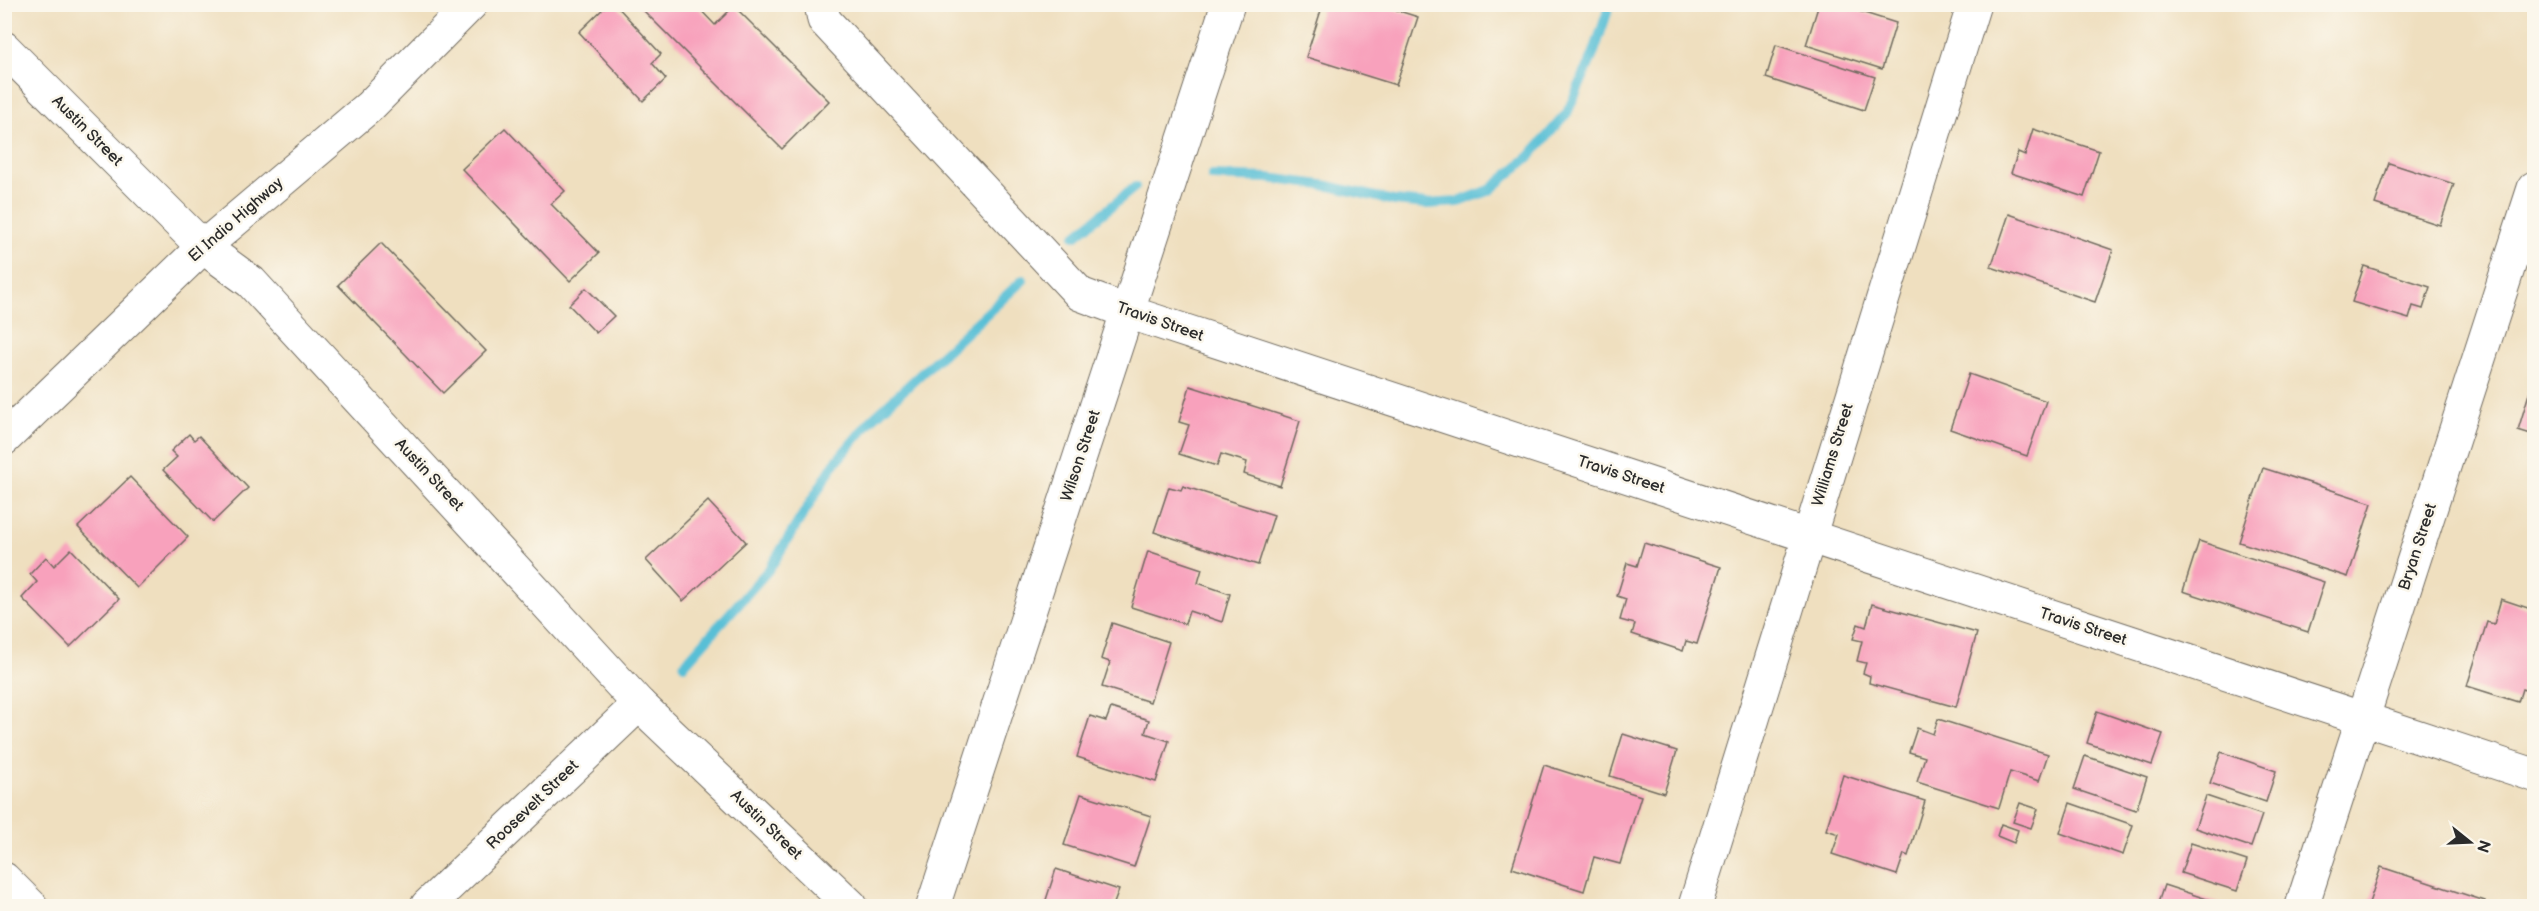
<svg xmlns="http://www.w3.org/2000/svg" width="2539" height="911" font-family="'Balsamiq Sans',sans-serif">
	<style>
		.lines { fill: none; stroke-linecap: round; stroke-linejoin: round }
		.stream { stroke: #59bfd6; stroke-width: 10 }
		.building { fill: #f8a1bc }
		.minor-casing { stroke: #706a5f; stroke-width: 35 }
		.major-casing { stroke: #706a5f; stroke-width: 35 }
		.minor { stroke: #fff; stroke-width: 33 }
		.major { stroke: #fff; stroke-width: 33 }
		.labels { text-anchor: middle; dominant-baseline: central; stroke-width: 5; stroke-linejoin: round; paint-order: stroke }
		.street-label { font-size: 16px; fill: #2b2b2b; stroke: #fbf7ec }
	</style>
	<rect width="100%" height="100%" fill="#fbf7ec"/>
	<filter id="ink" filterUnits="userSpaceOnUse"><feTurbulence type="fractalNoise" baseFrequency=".0167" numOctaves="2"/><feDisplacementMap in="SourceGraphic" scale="12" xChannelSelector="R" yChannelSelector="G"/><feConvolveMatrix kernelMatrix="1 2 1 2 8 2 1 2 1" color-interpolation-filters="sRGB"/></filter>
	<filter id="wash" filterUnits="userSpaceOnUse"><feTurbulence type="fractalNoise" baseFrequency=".008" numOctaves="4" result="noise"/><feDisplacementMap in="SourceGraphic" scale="24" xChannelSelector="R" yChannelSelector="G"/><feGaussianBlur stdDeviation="1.35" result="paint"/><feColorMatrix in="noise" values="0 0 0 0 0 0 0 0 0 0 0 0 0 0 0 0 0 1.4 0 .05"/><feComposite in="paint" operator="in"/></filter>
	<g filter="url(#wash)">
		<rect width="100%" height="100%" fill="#efdfbf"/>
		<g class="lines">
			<g class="stream">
				<path d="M1212 176 1268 178 1329 186 1394 201 1427 204 1458 202 1490 190 1530 156 1567 113 1593 55 1610 4"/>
				<path d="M1075 236 1135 187"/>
				<path d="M684 665 770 568 834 464 872 419 1023 280"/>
			</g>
		</g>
		<g id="blocks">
			<g class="building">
				<path d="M608 4H615L661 54 652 63 666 79 643 101 579 32Z"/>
				<path d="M637 4H695L715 25 734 6 829 101 782 149Z"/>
				<path d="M1323 4H1377L1418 17 1396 85 1306 57Z"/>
				<path d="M1819 4H1836L1896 23 1882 69 1806 45Z"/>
				<path d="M1776 45 1875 77 1864 110 1766 78Z"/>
				<path d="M505 128 565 191 551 204 599 253 570 281 462 169Z"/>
				<path d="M2033 129 2099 151 2084 197 2011 173 2018 152 2025 155Z"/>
				<path d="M2389 163 2454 184 2440 225 2375 204Z"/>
				<path d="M2009 214 2113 250 2095 302 1991 267Z"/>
				<path d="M381 243 486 351 443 393 338 285Z"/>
				<path d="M2364 266 2430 287 2423 309 2413 306 2409 319 2352 302Z"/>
				<path d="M586 288 614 316 596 333 569 305Z"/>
				<path d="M1969 374 2046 401 2027 456 1950 429Z"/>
				<path d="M1190 386 1300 421 1280 486 1244 474 1247 462 1221 454 1217 466 1179 454 1189 425 1179 422Z"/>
				<path d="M2531 387 2534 388V435L2518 430Z"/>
				<path d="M189 434 194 440 199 436 248 488 213 522 163 470 177 457 171 451Z"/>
				<path d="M2263 468 2372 503 2348 577 2239 542Z"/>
				<path d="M130 477 188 537 137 588 78 527Z"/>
				<path d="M1183 486 1274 515 1258 565 1154 532 1169 487 1181 490Z"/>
				<path d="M708 501 746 542 683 601 646 560Z"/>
				<path d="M2199 541 2324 582 2308 632 2183 591Z"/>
				<path d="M1644 543 1721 567 1697 644 1686 641 1683 651 1632 634 1635 624 1620 620 1626 599 1617 596 1627 563 1637 566Z"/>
				<path d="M71 549 119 599 70 647 22 598 37 582 30 574 46 557 54 566Z"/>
				<path d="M1148 551 1202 569 1198 583 1230 594 1222 622 1189 611 1185 624 1131 607Z"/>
				<path d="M2501 599 2534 610V693L2522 689 2518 702 2467 686 2487 622 2494 624Z"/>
				<path d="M1872 604 1977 633 1956 707 1869 683 1870 676 1863 673 1866 663 1857 661 1862 641 1853 639 1858 624 1866 627Z"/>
				<path d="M1112 623 1169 642 1150 702 1102 687 1110 662 1101 659Z"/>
				<path d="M1111 708 1149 720 1145 733 1169 741 1156 782 1077 757 1090 716 1106 721Z"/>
				<path d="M2097 711 2163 734 2152 765 2087 743Z"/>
				<path d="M1938 719 2048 754 2039 781 2010 772 1999 808 1917 782 1925 757 1909 752 1917 728 1933 734Z"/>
				<path d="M1623 734 1677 751 1664 793 1610 776Z"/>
				<path d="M2221 752 2276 771 2266 802 2210 783Z"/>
				<path d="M2085 756 2147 777 2136 810 2074 789Z"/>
				<path d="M1544 765 1641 796 1620 864 1594 857 1584 891 1512 868Z"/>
				<path d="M1843 775 1925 801 1908 856 1904 854 1897 875 1832 854 1839 834 1826 830Z"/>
				<path d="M1081 794 1151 816 1134 867 1064 845Z"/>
				<path d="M2206 796 2262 815 2251 847 2195 828Z"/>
				<path d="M2020 803 2038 809 2031 828 2013 822Z"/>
				<path d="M2070 803 2133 825 2123 855 2060 833Z"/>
				<path d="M2001 824 2018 830 2014 843 1997 836Z"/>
				<path d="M2191 843 2247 861 2237 891 2181 873Z"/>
				<path d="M2381 867 2485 901 2483 906H2368Z"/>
				<path d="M1056 869 1119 890 1113 906H1044Z"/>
				<path d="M2164 885 2228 906H2157Z"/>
			</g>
		</g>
	</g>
	<g filter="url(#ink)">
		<use href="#blocks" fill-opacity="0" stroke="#706a5f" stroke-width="1.5"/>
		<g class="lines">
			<defs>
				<g id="minor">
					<path d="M821 4 824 20 1080 294 1128 312 2534 775"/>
					<path d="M4 48 203 247 251 282 639 704 851 906"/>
					<path d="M4 879 31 906"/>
					<path d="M427 906 639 704"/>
					<path d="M933 906 1228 4"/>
					<path d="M1695 906 1974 4"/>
					<path d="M2302 906 2534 188"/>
				</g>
				<path id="major" d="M4 439 203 247 370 106 471 4"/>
			</defs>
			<use href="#minor" class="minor-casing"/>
			<use href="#major" class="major-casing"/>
			<use href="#minor" class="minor"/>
			<use href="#major" class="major"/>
		</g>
	</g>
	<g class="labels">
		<g class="street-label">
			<text transform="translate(87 131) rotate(45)">Austin Street</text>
			<text transform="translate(236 220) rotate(-41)">El Indio Highway</text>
			<text transform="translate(1160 322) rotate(19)">Travis Street</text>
			<text transform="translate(1833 455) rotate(-73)">Williams Street</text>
			<text transform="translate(1081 456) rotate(-72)">Wilson Street</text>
			<text transform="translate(429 475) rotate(47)">Austin Street</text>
			<text transform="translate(1621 475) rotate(18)">Travis Street</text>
			<text transform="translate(2418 547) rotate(-72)">Bryan Street</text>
			<text transform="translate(2083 627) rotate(18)">Travis Street</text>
			<text transform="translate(533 805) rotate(-44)">Roosevelt Street</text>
			<text transform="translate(766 825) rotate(44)">Austin Street</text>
		</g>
	</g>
	<rect width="2539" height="911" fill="none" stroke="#fbf7ec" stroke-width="24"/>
	<g transform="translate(2470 842) rotate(108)" stroke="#fbf7ec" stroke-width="4.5" paint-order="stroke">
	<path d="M0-4.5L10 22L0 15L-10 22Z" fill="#2b2b2b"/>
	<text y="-9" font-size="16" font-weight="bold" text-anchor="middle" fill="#2b2b2b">N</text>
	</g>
</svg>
